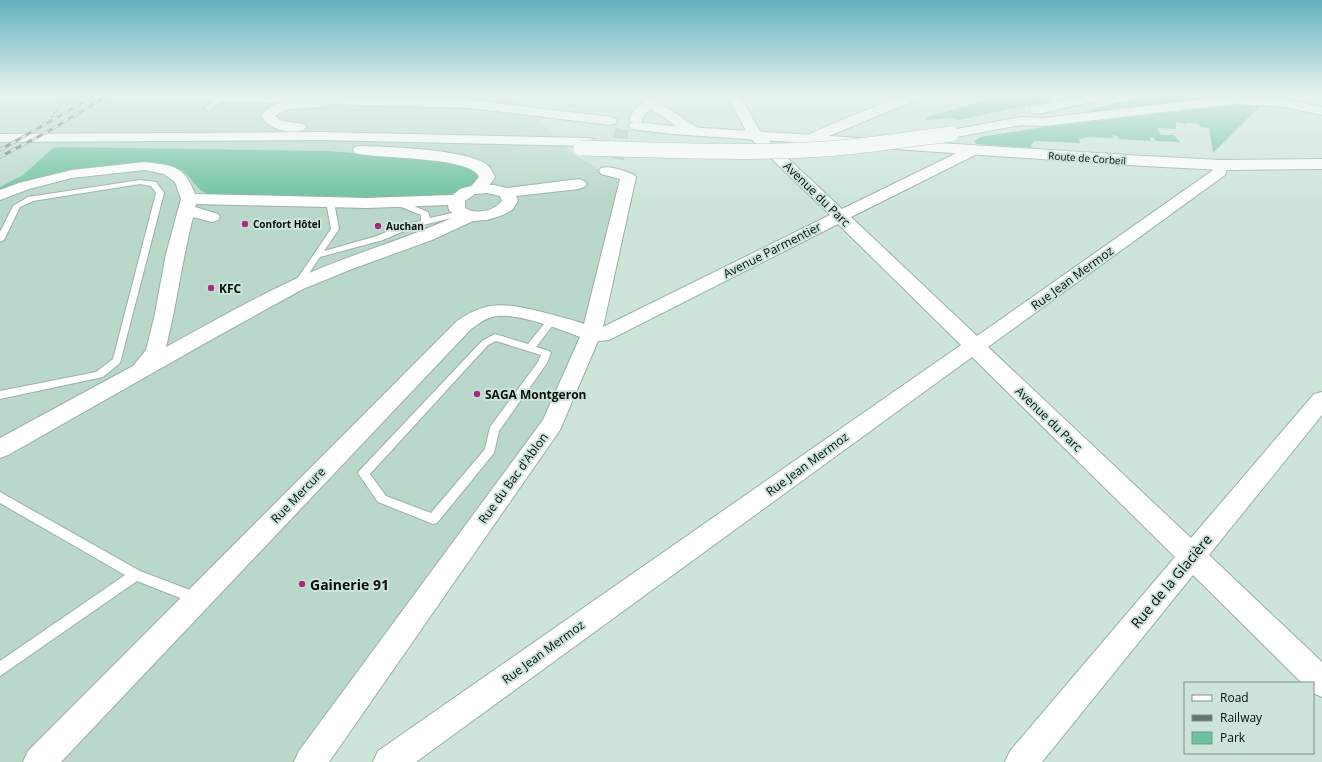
<svg xmlns="http://www.w3.org/2000/svg" width="1322" height="762" font-family="'Open Sans',sans-serif">
	<style>
		.built { fill: #b9d8c9 }
		.green { fill: #6dc29e }
		.lines { fill: none; stroke-linecap: round; stroke-linejoin: round }
		.street-tunnel { stroke: #afc5ba; stroke-width: 14; stroke-dasharray: 14 7; stroke-linecap: butt }
		.lane-casing { stroke: #9ab0a5; stroke-width: 2 }
		.street-casing { stroke: #9ab0a5; stroke-width: 2 }
		.secondary-casing { stroke: #9ab0a5; stroke-width: 2 }
		.primary-casing { stroke: #9ab0a5; stroke-width: 2 }
		.path { stroke: #67766f; stroke-width: 1.5; stroke-dasharray: 2 2; stroke-linecap: butt }
		.lane { fill: #fff; fill-rule: evenodd }
		.street { fill: #fff; fill-rule: evenodd }
		.secondary { fill: #fff; fill-rule: evenodd }
		.primary { fill: #fff; fill-rule: evenodd }
		.rail-casing { stroke: #66756e; stroke-width: 3 }
		.rail { stroke: #cde5d9; stroke-width: 2; stroke-dasharray: 6; stroke-linecap: butt }
		.primary-bridge-casing { stroke: #9ab0a5; stroke-width: 16; stroke-linecap: butt }
		.primary-bridge { stroke: #fff; stroke-width: 15 }
		.poi-dot { fill: #a62a7d; stroke: #cde5d9; stroke-width: 1.5 }
		.labels { text-anchor: middle; dominant-baseline: central; stroke-width: 4; stroke-linejoin: round; paint-order: stroke }
		.far-street-label { font-size: 10px; fill: #070e0b; stroke: #cde5d9 }
		.far-poi-label { font-size: 10px; font-weight: bold; fill: #070e0b; stroke: #cde5d9; text-anchor: start }
		.street-label { font-size: 12px; fill: #070e0b; stroke: #cde5d9 }
		.poi-label { font-size: 12px; font-weight: bold; fill: #070e0b; stroke: #cde5d9; text-anchor: start }
		.near-street-label { font-size: 14px; fill: #070e0b; stroke: #cde5d9 }
		.near-poi-label { font-size: 14px; font-weight: bold; fill: #070e0b; stroke: #cde5d9; text-anchor: start }
	</style>
	<rect width="100%" height="100%" fill="#cde5d9"/>
	<path class="built" d="M0 94H529L521 104 573 154 623 184 603 282 551 421 307 762H0Z"/>
	<g class="green">
		<path d="M1003 94H1061L1044 102 958 120 949 118 927 120 924 118 980 102 991 97Z"/>
		<path d="M1155 94H1233L1238 97 1084 112Z"/>
		<path d="M1251 103 1259 107 1213 153 1209 128 1200 127 1198 124 1187 122V124L1176 122V129L1157 128 1161 135H1174L1180 142 1156 141 1154 138 1149 137 1151 141 1119 139 1117 136 1112 135 1114 138 1083 137 1084 139 1079 138 1080 143 1035 141 1031 145 1032 148 976 144 974 141 981 137 1037 128Z"/>
		<path d="M62 147 325 151 397 156 463 165 477 173 478 180C464 192 444 197 425 199L209 195C193 188 192 174 177 168 158 161 138 164 119 166 102 168 84 169 67 171 44 175 22 184 0 193V187L23 175 53 148Z"/>
	</g>
	<g class="lines">
		<path class="street-tunnel" d="M617 159 622 129"/>
		<defs>
			<g id="lane">
				<path d="M220 96 225 97 210 110H206V108Z"/>
				<path d="M140 180 156 182 164 193 120 363 103 377 0 399V391L96 372 113 359 156 193 151 186 140 184 33 201 20 207 4 240 0 242V232L13 206 28 197Z"/>
				<path d="M327 200H333L334 202 339 229 324 251 377 236 405 224 421 221V215L396 205V201H402L428 212 430 218 461 211 465 213 464 215 411 228 383 240 320 257 300 287H294L293 285 331 229 326 202Z"/>
				<path d="M551 318 556 321 536 347 549 351 551 353 547 363 499 431 494 453 437 523 433 524 378 502 360 476 358 473 360 470 482 341 495 334 528 344 548 319ZM496 341 541 355 538 362 490 427 485 449 431 513 386 496 370 474 488 345Z"/>
				<path d="M0 492 140 571 203 595 205 599 203 603 198 605 137 581 0 676V661L125 575 0 503Z"/>
			</g>
			<g id="street">
				<path d="M631 94H646L698 128 700 131 698 134 693 135 688 134 651 109 645 114 641 122H631L629 119 635 109 643 103Z"/>
				<path d="M726 94H739L761 133 842 209 969 147 974 146 979 147 981 150 979 153 851 217 977 336 1213 170 1216 162 1221 161 1226 162 1228 165 1225 175 988 347 1191 538 1314 394 1322 392V415L1209 555 1322 662V697L1313 693V683H1302L1193 575 1042 762H1005L1010 751 1175 557 972 357 416 762H373L378 751 961 345 838 224 609 340 598 341 560 430 329 762H294L299 751 543 420 580 337C559 329 514 311 492 317 484 319 477 325 471 329L61 762H23L28 751 457 321C488 299 508 304 542 312 556 316 571 319 584 324L620 179 601 174 599 171 601 168C611 165 623 171 633 174L636 177 603 327 830 215 750 138Z"/>
				<path d="M907 94H925L923 97 817 141C808 146 800 152 790 150L788 147C796 136 888 102 907 94Z"/>
				<path d="M145 162C174 166 184 165 195 194L367 198 453 195 460 189 479 184 494 185 507 188 579 179 584 181 587 184 584 187 579 189 516 196 518 201 512 210 503 215 487 220 473 221 432 240 352 269 303 289 216 337 8 455 0 458V438L133 366 146 350 154 318 166 254 181 199 175 182 164 174 145 170 72 178 29 189 0 200V190L19 183 72 170ZM487 193 500 196 502 201C494 211 475 215 465 208V201L475 194ZM196 204 367 208 448 205 449 210 456 216C402 241 344 256 291 281 248 301 207 325 166 347 177 304 182 260 193 217L212 222 218 220 220 217 218 214 195 207Z"/>
			</g>
			<g id="secondary">
				<path d="M0 94H8L7 97 0 99Z"/>
				<path d="M106 94H273L470 100 610 117 615 118 617 121 615 124 610 125 470 108 112 98 107 97Z"/>
				<path d="M636 122 672 126 1144 156 1221 160 1322 159V169L1221 170 1144 166 672 134 631 129 629 126 631 123Z"/>
			</g>
			<g id="primary">
				<path d="M1087 94H1112L1111 96 1119 94H1143L1142 97 1100 107 1095 106 1093 103 1095 101 1037 114 1032 113 1030 110 1032 107Z"/>
				<path d="M1232 96 1279 98 1322 107V115L1279 106 1232 104 1044 126 1021 125 951 138 946 137 944 134 946 131 951 130 1021 117 1044 118Z"/>
				<path d="M301 99 328 100 330 103 328 106 323 107 288 109 275 116 282 121 304 124 306 127 304 130C289 134 269 130 261 116 270 103 286 100 301 99Z"/>
				<path d="M320 132 588 138 593 139 595 142 593 145 588 146 320 140 0 142V134Z"/>
				<path d="M360 146C389 147 464 149 486 164 490 167 493 172 495 177 489 186 483 195 471 192L469 189 479 177C472 156 376 159 355 153L353 150 355 147Z"/>
			</g>
		</defs>
		<use href="#lane" class="lane-casing"/>
		<use href="#street" class="street-casing"/>
		<use href="#secondary" class="secondary-casing"/>
		<use href="#primary" class="primary-casing"/>
		<path class="path" d="M51 117 69 94"/>
		<use href="#lane" class="lane"/>
		<use href="#street" class="street"/>
		<use href="#secondary" class="secondary"/>
		<use href="#primary" class="primary"/>
		<defs>
			<g id="rail">
				<path d="M0 150 98 94"/>
				<path d="M0 157 47 132 110 94"/>
			</g>
		</defs>
		<use href="#rail" class="rail-casing"/>
		<use href="#rail" class="rail"/>
		<defs>
			<path id="primary-bridge" d="M581 148C662 150 743 154 824 149 867 146 909 139 951 134"/>
		</defs>
		<use href="#primary-bridge" class="primary-bridge-casing"/>
		<use href="#primary-bridge" class="primary-bridge"/>
	</g>
	<linearGradient id="sky" x2="0" y2="1"><stop stop-color="#62b1bf"/><stop offset="0.47" stop-color="#e8f3ee"/><stop offset="1" stop-color="#e8f3ee" stop-opacity="0"/></linearGradient>
	<rect width="1322" height="201" fill="url(#sky)"/>
	<g class="poi-dot">
		<circle cx="245" cy="224" r="4"/>
		<circle cx="378" cy="226" r="4"/>
		<circle cx="211" cy="288" r="4"/>
		<circle cx="477" cy="394" r="4"/>
		<circle cx="302" cy="584" r="4"/>
	</g>
	<g class="labels">
		<g class="far-street-label">
			<text transform="translate(1087 158) rotate(4)">Route de Corbeil</text>
		</g>
		<g class="far-poi-label">
			<text x="253" y="224">Confort Hôtel</text>
			<text x="386" y="226">Auchan</text>
		</g>
		<g class="street-label">
			<text transform="translate(817 194) rotate(44)">Avenue du Parc</text>
			<text transform="translate(772 250) rotate(-27)">Avenue Parmentier</text>
			<text transform="translate(1072 278) rotate(-36)">Rue Jean Mermoz</text>
			<text transform="translate(1049 419) rotate(44)">Avenue du Parc</text>
			<text transform="translate(807 464) rotate(-36)">Rue Jean Mermoz</text>
			<text transform="translate(513 478) rotate(-54)">Rue du Bac d'Ablon</text>
			<text transform="translate(298 495) rotate(-46)">Rue Mercure</text>
			<text transform="translate(543 652) rotate(-36)">Rue Jean Mermoz</text>
		</g>
		<g class="poi-label">
			<text x="219" y="288">KFC</text>
			<text x="485" y="394">SAGA Montgeron</text>
		</g>
		<g class="near-street-label">
			<text transform="translate(1171 581) rotate(-50)">Rue de la Glacière</text>
		</g>
		<g class="near-poi-label">
			<text x="310" y="584">Gainerie 91</text>
		</g>
	</g>
	<rect x="1184" y="682" width="130" height="72" fill="#cde5d9" stroke="#7e8f87"/>
	<rect x="1192" y="695" width="20" height="6" fill="#ffffff" stroke="#7e8f87"/>
	<text x="1220" y="702" font-size="12" fill="#070e0b">Road</text>
	<rect x="1192" y="715" width="20" height="6" fill="#66756e" stroke="#7e8f87"/>
	<text x="1220" y="722" font-size="12" fill="#070e0b">Railway</text>
	<rect x="1192" y="732" width="20" height="12" fill="#6dc29e" stroke="#7e8f87"/>
	<text x="1220" y="742" font-size="12" fill="#070e0b">Park</text>
</svg>
